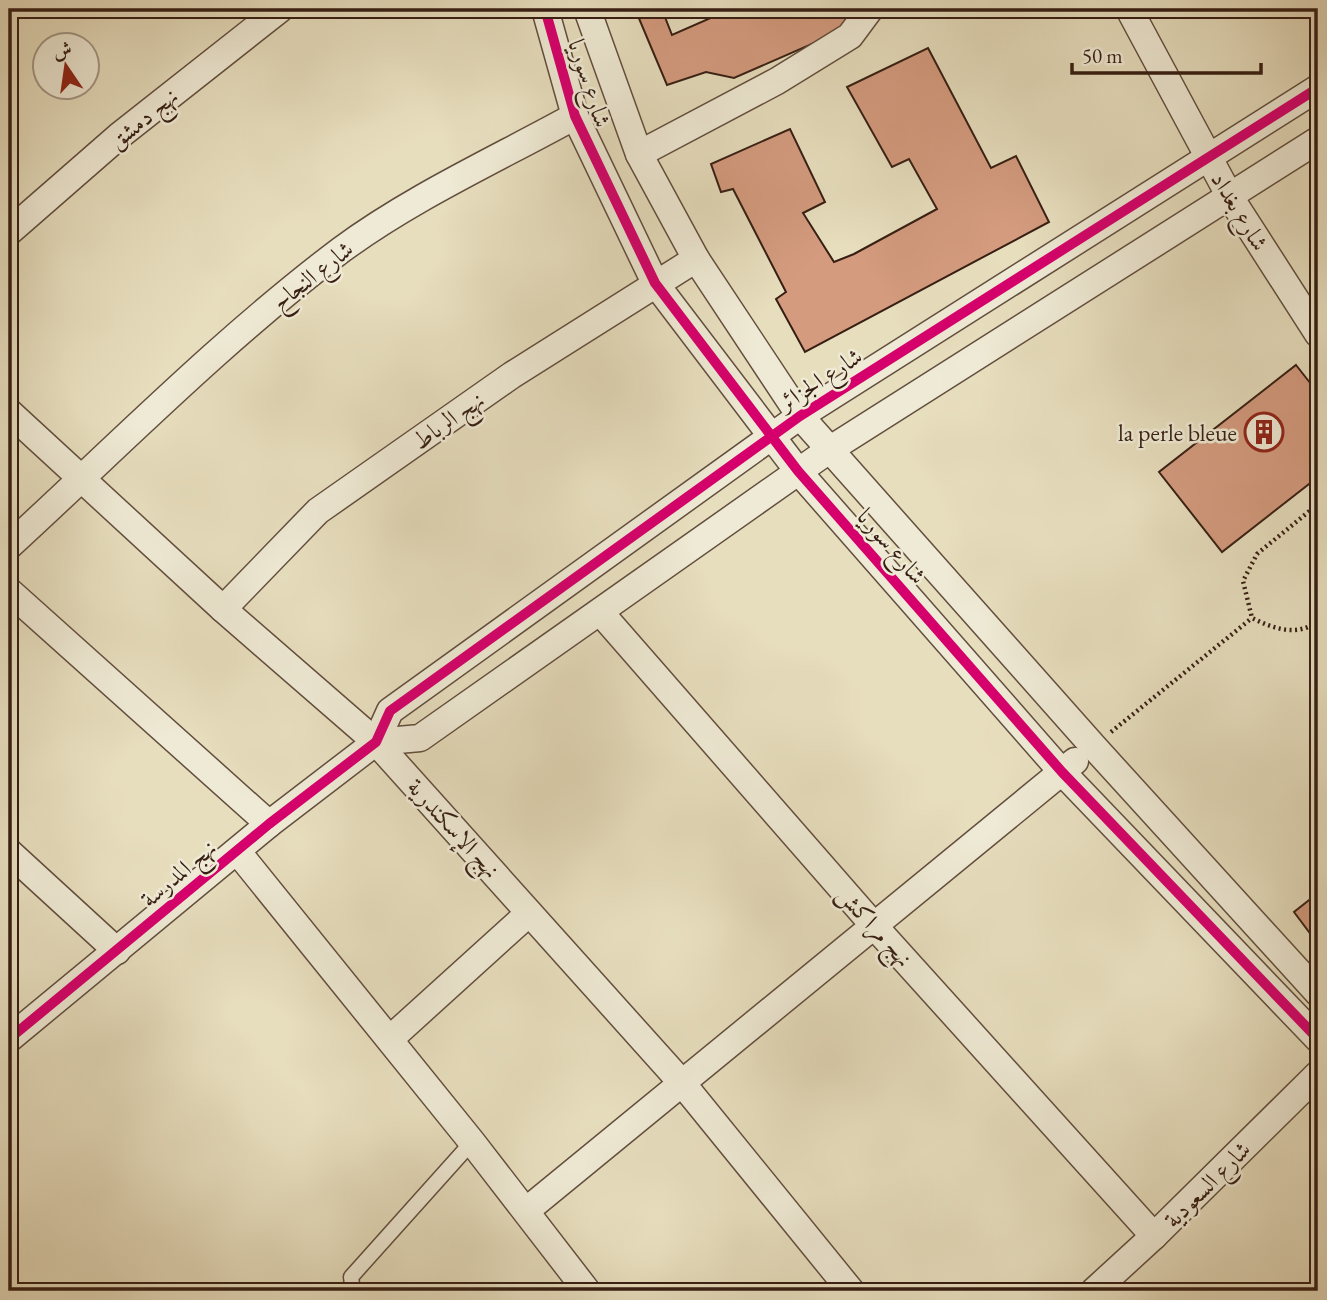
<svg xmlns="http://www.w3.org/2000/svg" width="1327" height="1300" font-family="'EB Garamond',Amiri,serif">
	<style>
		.building { fill: #d49b7f; stroke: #361e13; stroke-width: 2 }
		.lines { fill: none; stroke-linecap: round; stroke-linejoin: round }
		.lane-casing { stroke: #624e3e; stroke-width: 17 }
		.street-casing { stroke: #624e3e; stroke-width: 29 }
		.path { stroke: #361e13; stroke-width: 4.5; stroke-dasharray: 2 3.5; stroke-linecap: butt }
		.lane { stroke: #efead5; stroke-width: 14 }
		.street { stroke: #efead5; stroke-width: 26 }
		.cycleway-casing { stroke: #efead5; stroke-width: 15 }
		.cycleway { stroke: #d6006c; stroke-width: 10 }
		.labels { text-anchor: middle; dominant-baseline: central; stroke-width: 5; stroke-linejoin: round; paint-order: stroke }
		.street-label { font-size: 24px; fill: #361e13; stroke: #efead5 }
		.poi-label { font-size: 24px; fill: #361e13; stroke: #efead5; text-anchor: end }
	</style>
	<rect width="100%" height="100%" fill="#e7debe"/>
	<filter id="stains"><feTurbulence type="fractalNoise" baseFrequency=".00286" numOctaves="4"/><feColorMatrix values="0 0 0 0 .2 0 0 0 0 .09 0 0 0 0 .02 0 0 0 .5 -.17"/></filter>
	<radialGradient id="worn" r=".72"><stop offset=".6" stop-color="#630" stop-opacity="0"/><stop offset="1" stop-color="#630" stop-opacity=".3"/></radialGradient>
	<g class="building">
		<path d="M635 9H672L663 12 672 35 731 9H852L844 30 734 78 706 72 667 85Z"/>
		<path d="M928 48 991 168 1016 156 1049 222 805 352 776 299 786 292 733 189 721 192 711 164 790 129 825 202 803 213 834 262 854 254 937 209 909 159 892 167 847 87Z"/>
		<path d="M1296 365 1318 393V477L1222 552 1159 472Z"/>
		<path d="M1318 893V944L1294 912Z"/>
	</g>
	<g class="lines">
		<defs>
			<path id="lane" d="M353 1291 351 1277 472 1142"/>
			<g id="street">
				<path d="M545 9 575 116 655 283 798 471 1062 772 1318 1039"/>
				<path d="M587 9 639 154 696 259 800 416 1094 747 1318 993"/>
				<path d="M1129 9 1230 197 1318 334"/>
				<path d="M639 154 777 81 850 36 870 9"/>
				<path d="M9 232 119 136 280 9"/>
				<path d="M9 412 223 609 376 742 682 1083 851 1291"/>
				<path d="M9 546C118 446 222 340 341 250 413 197 497 159 575 116"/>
				<path d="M9 591 269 824"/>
				<path d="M223 609 318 511 512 375 696 259"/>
				<path d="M600 612 876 928 1154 1236"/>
				<path d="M376 742 420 738 829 450 1318 140"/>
				<path d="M237 851 472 1142 587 1291"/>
				<path d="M9 852 117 951"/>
				<path d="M9 1039 269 824 376 742 390 711 800 416 1318 88"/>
				<path d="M390 1039 529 913"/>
				<path d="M527 1210 1075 761"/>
				<path d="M1094 1291 1154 1236 1318 1074"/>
			</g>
		</defs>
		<use href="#lane" class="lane-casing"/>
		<use href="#street" class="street-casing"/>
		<g class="path">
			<path d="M1318 504 1257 554 1243 581 1252 618C1274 629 1298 637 1318 621"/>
			<path d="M1111 732 1252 618"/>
		</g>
		<use href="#lane" class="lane"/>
		<use href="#street" class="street"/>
		<defs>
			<g id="cycleway">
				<path d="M545 9 575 116 655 283 798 471 1062 772 1318 1039"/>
				<path d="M9 1039 269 824 376 742 390 711 800 416 1318 88"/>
			</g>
		</defs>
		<use href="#cycleway" class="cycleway-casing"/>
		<use href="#cycleway" class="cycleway"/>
	</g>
	<defs>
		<symbol id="building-ring" viewBox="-11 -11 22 22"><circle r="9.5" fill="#efead5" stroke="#8f2418" stroke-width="1.5"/><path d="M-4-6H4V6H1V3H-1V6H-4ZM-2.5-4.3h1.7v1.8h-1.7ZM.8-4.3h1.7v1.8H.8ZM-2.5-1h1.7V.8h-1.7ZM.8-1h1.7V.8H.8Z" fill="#8f2418"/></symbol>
	</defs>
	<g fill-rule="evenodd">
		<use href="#building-ring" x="1242" y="410" width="44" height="44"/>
	</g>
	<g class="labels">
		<g class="street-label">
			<text transform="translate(590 83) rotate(72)">شارع سوريا</text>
			<text transform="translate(143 118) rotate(-39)">نهج دمشق</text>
			<text transform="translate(1240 211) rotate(59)">شارع بغداد</text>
			<text transform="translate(312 275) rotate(-38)">شارع النجاح</text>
			<text transform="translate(820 379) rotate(-33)">شارع الجزائر</text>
			<text transform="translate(448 420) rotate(-35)">نهج الرباط</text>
			<text transform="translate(892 546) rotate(49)">شارع سوريا</text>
			<text transform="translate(454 828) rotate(48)">نهج الإسكندرية</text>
			<text transform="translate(178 873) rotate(-40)">نهج المدرسة</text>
			<text transform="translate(875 926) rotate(48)">نهج مراكش</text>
			<text transform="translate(1207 1184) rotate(-45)">شارع السعودية</text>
		</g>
		<g class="poi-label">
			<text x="1237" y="432">la perle bleue</text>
		</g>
	</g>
	<rect width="1327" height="1300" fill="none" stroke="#e7debe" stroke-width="35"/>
	<rect x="10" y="10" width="1306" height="1279" fill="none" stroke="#361e13" stroke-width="3.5"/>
	<rect x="18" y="18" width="1292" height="1265" fill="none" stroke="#361e13" stroke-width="2"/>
	<g transform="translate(66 66) rotate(347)"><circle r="33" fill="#efead5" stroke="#a59887" stroke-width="2"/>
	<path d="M0-5L12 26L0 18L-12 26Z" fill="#8f2418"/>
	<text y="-10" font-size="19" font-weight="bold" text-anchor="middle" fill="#361e13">ش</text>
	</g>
	<path d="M1072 63v10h189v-10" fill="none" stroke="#361e13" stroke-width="3.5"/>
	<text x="1082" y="63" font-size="21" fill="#361e13" stroke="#efead5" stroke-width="5" paint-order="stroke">50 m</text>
	<rect width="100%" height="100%" filter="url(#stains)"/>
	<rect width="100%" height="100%" fill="url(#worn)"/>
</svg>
